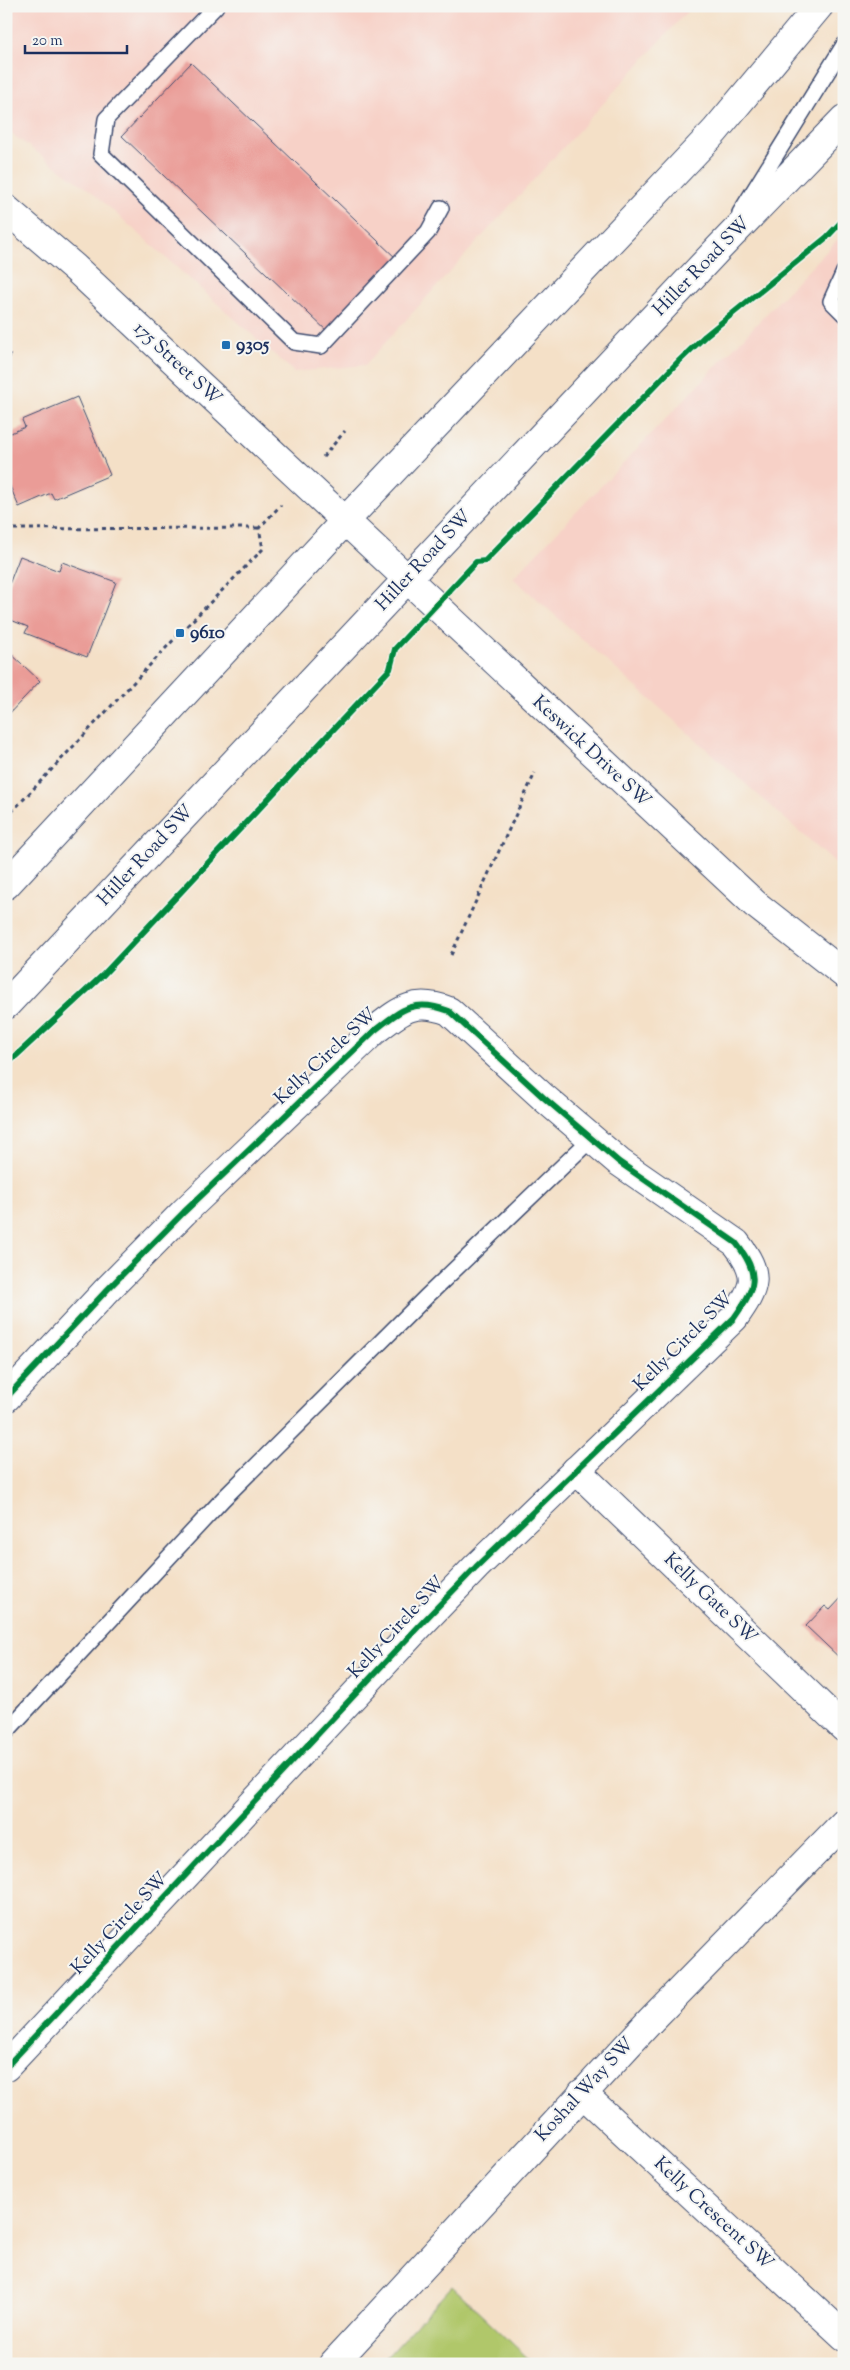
<svg xmlns="http://www.w3.org/2000/svg" width="850" height="2370" font-family="'Sorts Mill Goudy',serif">
	<style>
		.built { fill: #f7d1c7 }
		.green { fill: #b0c76b; stroke: #667b64 }
		.building { fill: #ea9c97 }
		.lines { fill: none; stroke-linecap: round; stroke-linejoin: round }
		.service-casing { stroke: #3c4a6e; stroke-width: 18 }
		.minor-casing { stroke: #3c4a6e; stroke-width: 30 }
		.tertiary-casing { stroke: #3c4a6e; stroke-width: 30 }
		.secondary-casing { stroke: #3c4a6e; stroke-width: 30 }
		.path { stroke: #3c4a6e; stroke-width: 3; stroke-dasharray: 4 4; stroke-linecap: butt }
		.service { stroke: #fff; stroke-width: 15 }
		.minor { stroke: #fff; stroke-width: 28 }
		.tertiary { stroke: #fff; stroke-width: 28 }
		.secondary { stroke: #fff; stroke-width: 28 }
		.cycleway-casing { stroke: #f6f6f2; stroke-width: 9 }
		.cycleway { stroke: #00873e; stroke-width: 6 }
		.poi-dot { fill: #1f6fb2; stroke: #f6f6f2; stroke-width: 2 }
		.labels { text-anchor: middle; dominant-baseline: central; stroke-width: 4; stroke-linejoin: round; paint-order: stroke }
		.street-label { font-size: 19px; fill: #1b2f5e; stroke: #f6f6f2 }
		.poi-label { font-size: 19px; font-weight: bold; fill: #1b2f5e; stroke: #f6f6f2; text-anchor: start }
	</style>
	<rect width="100%" height="100%" fill="#f6f6f2"/>
	<filter id="ink" filterUnits="userSpaceOnUse"><feTurbulence type="fractalNoise" baseFrequency=".02" numOctaves="2"/><feDisplacementMap in="SourceGraphic" scale="10" xChannelSelector="R" yChannelSelector="G"/><feConvolveMatrix kernelMatrix="1 2 1 2 8 2 1 2 1" color-interpolation-filters="sRGB"/></filter>
	<filter id="wash" filterUnits="userSpaceOnUse"><feTurbulence type="fractalNoise" baseFrequency=".0096" numOctaves="4" result="noise"/><feDisplacementMap in="SourceGraphic" scale="20" xChannelSelector="R" yChannelSelector="G"/><feGaussianBlur stdDeviation="1.12" result="paint"/><feColorMatrix in="noise" values="0 0 0 0 0 0 0 0 0 0 0 0 0 0 0 0 0 1.4 0 .05"/><feComposite in="paint" operator="in"/></filter>
	<g filter="url(#wash)">
		<rect width="100%" height="100%" fill="#f4e0c7"/>
		<g class="built">
			<path d="M6 6H692L365 365 294 372 92 192 6 130Z"/>
			<path d="M844 233V871L513 578Z"/>
		</g>
		<path class="green" d="M452 2286 534 2364H380Z"/>
		<g id="blocks">
			<g class="building">
				<path d="M191 63 398 260 329 333 122 136Z"/>
				<path d="M6 353 11 355 6 366Z"/>
				<path d="M77 397 110 475 54 499 51 493 19 507 6 477V435L25 427 22 420Z"/>
				<path d="M20 556 59 571 62 562 116 582 87 657 25 633 28 627 6 618V592Z"/>
				<path d="M6 649 40 681 6 717Z"/>
				<path d="M844 1595V1662L806 1626 825 1606 830 1610Z"/>
			</g>
		</g>
	</g>
	<g filter="url(#ink)">
		<use href="#blocks" fill-opacity="0" stroke="#3c4a6e" stroke-width="1"/>
		<g class="lines">
			<defs>
				<g id="service">
					<path d="M216 6 106 119 101 154 294 342 321 346 428 232 441 208"/>
					<path d="M740 213 844 45"/>
					<path d="M844 272 831 301 844 314"/>
					<path d="M6 1732 223 1499 426 1297 591 1139"/>
				</g>
				<g id="minor">
					<path d="M6 1398 107 1290 184 1212 374 1031C402 1009 414 998 449 1011L543 1097 619 1162 736 1243C761 1275 756 1287 734 1318L476 1567 420 1625 6 2067"/>
					<path d="M576 1470 844 1728"/>
					<path d="M582 2093 844 2336"/>
					<path d="M333 2364 651 2020 844 1823"/>
				</g>
				<path id="tertiary" d="M6 209 75 268 755 904 844 974"/>
				<g id="secondary">
					<path d="M6 885 345 521 715 131 819 6"/>
					<path d="M6 1005 719 248 844 119"/>
				</g>
			</defs>
			<use href="#service" class="service-casing"/>
			<use href="#minor" class="minor-casing"/>
			<use href="#tertiary" class="tertiary-casing"/>
			<use href="#secondary" class="secondary-casing"/>
			<g class="path">
				<path d="M323 457 345 431"/>
				<path d="M6 529 259 528"/>
				<path d="M6 818 180 633 263 549 259 528 281 505"/>
				<path d="M451 955 535 773"/>
			</g>
			<use href="#service" class="service"/>
			<use href="#minor" class="minor"/>
			<use href="#tertiary" class="tertiary"/>
			<use href="#secondary" class="secondary"/>
			<defs>
				<g id="cycleway">
					<path d="M6 1065 103 975 390 669 395 649 476 562 485 561 678 362 705 336 827 237 844 219"/>
					<path d="M6 1398 107 1290 184 1212 374 1031C402 1009 414 998 449 1011L543 1097 619 1162 736 1243C761 1275 756 1287 734 1318L476 1567 420 1625 6 2067"/>
				</g>
			</defs>
			<use href="#cycleway" class="cycleway-casing"/>
			<use href="#cycleway" class="cycleway"/>
		</g>
	</g>
	<g class="poi-dot">
		<rect x="221" y="340" width="10" height="10" rx="2.5"/>
		<rect x="175" y="628" width="10" height="10" rx="2.5"/>
	</g>
	<g class="labels">
		<g class="street-label">
			<text transform="translate(702 267) rotate(-46)">Hiller Road SW</text>
			<text transform="translate(177 364) rotate(43)">175 Street SW</text>
			<text transform="translate(424 561) rotate(-47)">Hiller Road SW</text>
			<text transform="translate(591 752) rotate(43)">Keswick Drive SW</text>
			<text transform="translate(146 856) rotate(-47)">Hiller Road SW</text>
			<text transform="translate(326 1057) rotate(-43)">Kelly Circle SW</text>
			<text transform="translate(684 1342) rotate(-45)">Kelly Circle SW</text>
			<text transform="translate(710 1599) rotate(44)">Kelly Gate SW</text>
			<text transform="translate(397 1628) rotate(-47)">Kelly Circle SW</text>
			<text transform="translate(120 1924) rotate(-47)">Kelly Circle SW</text>
			<text transform="translate(585 2090) rotate(-47)">Koshal Way SW</text>
			<text transform="translate(713 2214) rotate(43)">Kelly Crescent SW</text>
		</g>
		<g class="poi-label">
			<text x="236" y="345">9305</text>
			<text x="190" y="633">9610</text>
		</g>
	</g>
	<rect width="850" height="2370" fill="none" stroke="#f6f6f2" stroke-width="25"/>
	<path d="M25 45v8h102v-8" fill="none" stroke="#1b2f5e" stroke-width="2.5"/>
	<text x="32" y="45" font-size="15" fill="#1b2f5e" stroke="#f6f6f2" stroke-width="4" paint-order="stroke">20 m</text>
</svg>
